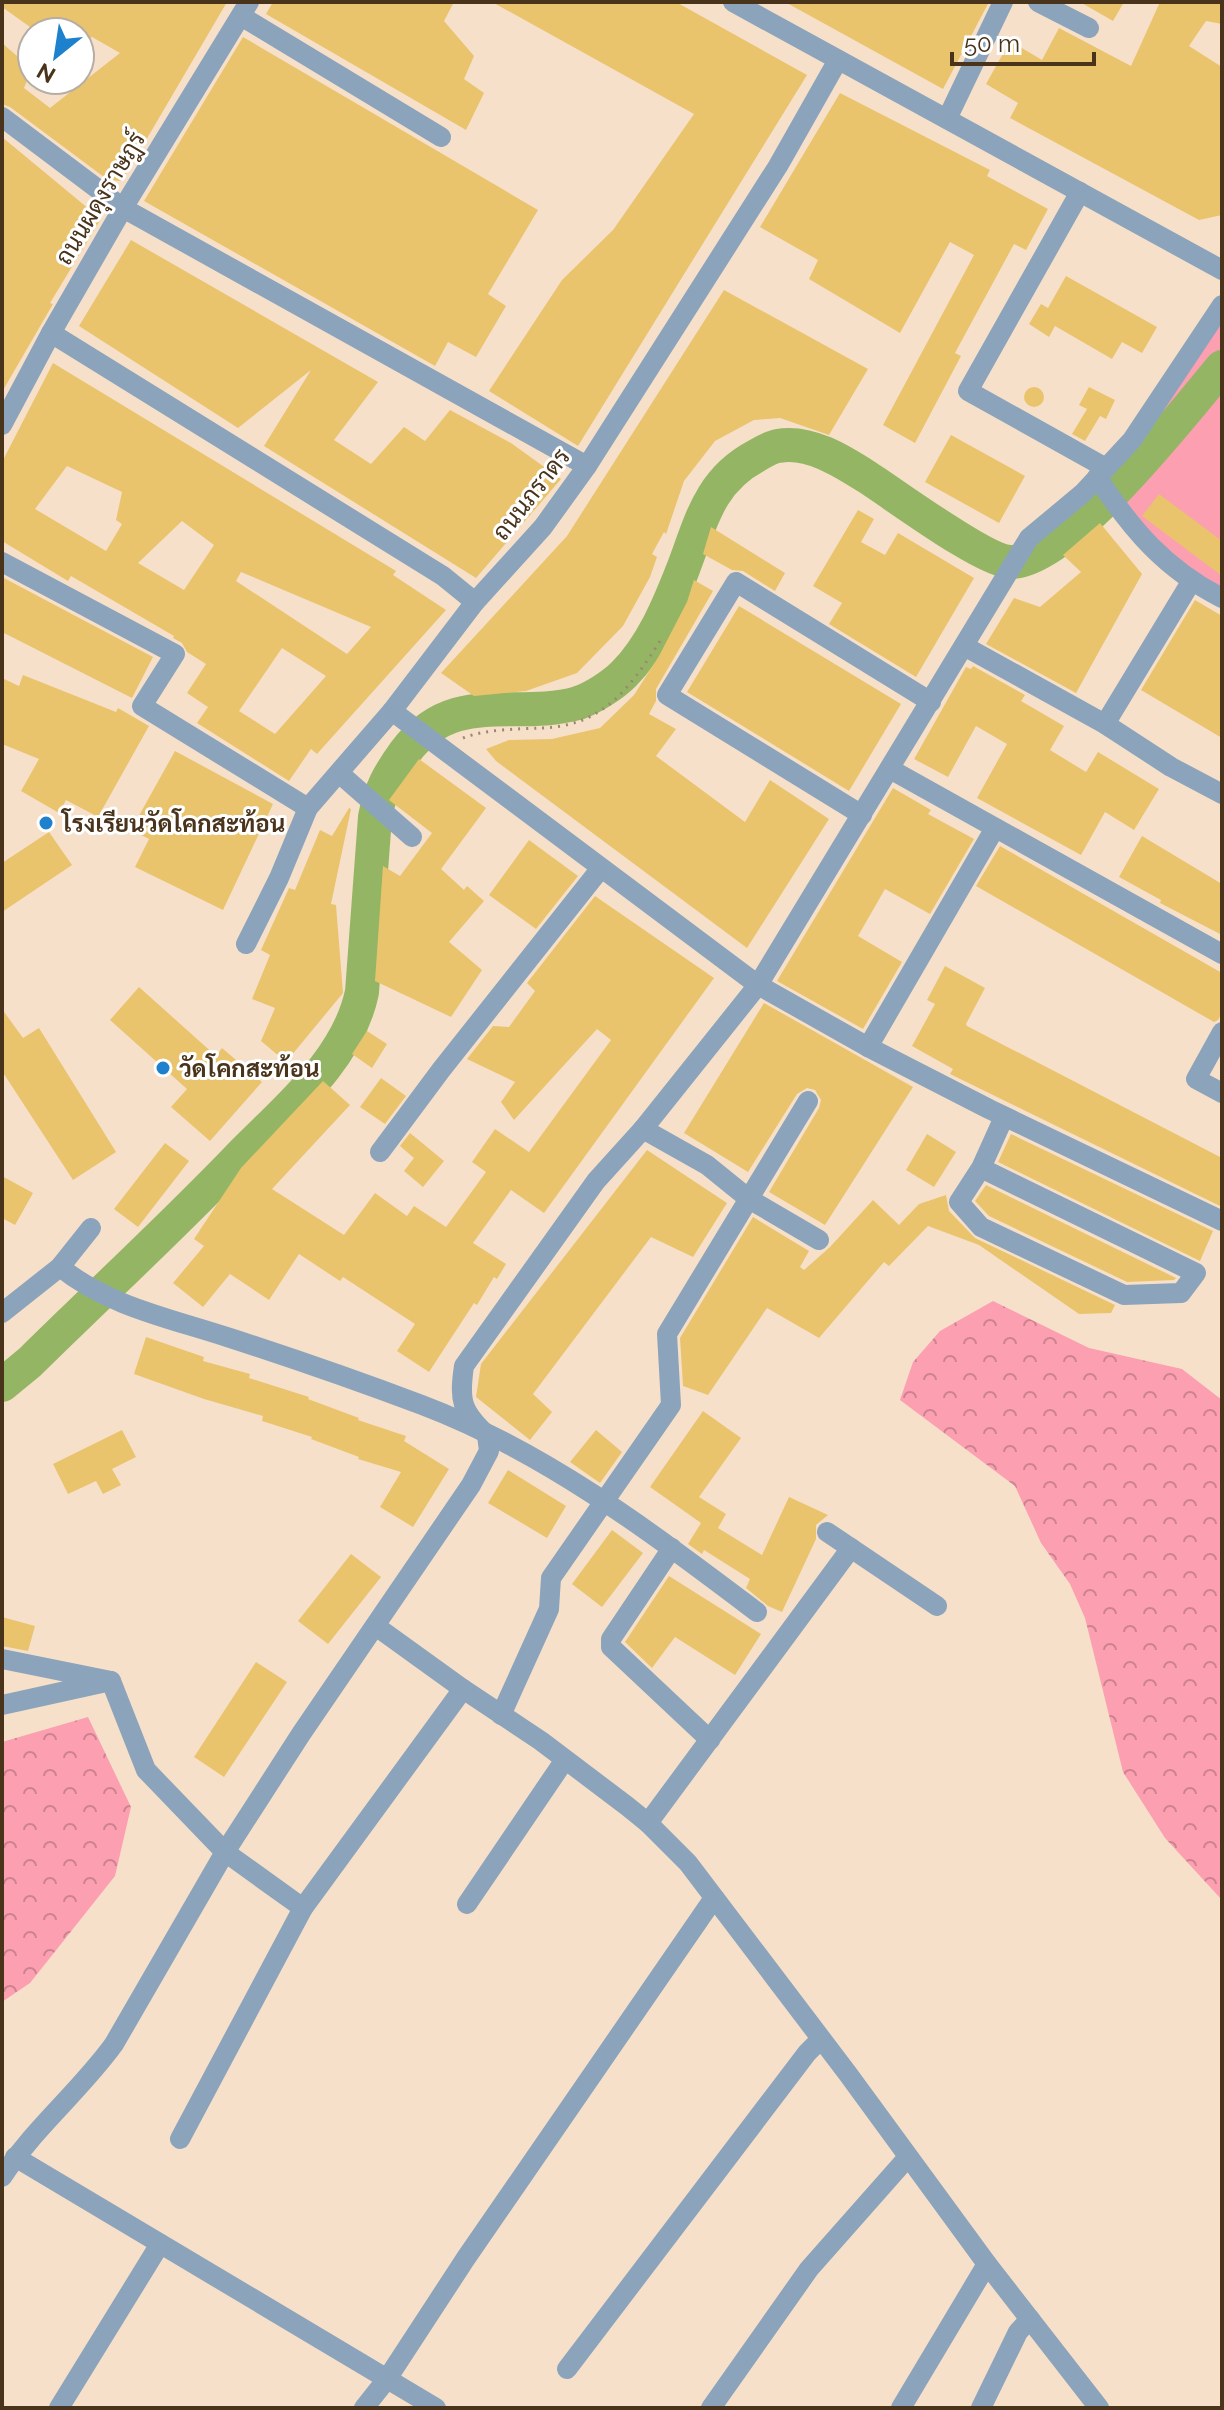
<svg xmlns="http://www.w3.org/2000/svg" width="1224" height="2410" font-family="Raleway,Sarabun,sans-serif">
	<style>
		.forest { fill: url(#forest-crowns) }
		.park { fill: #fb9fb1 }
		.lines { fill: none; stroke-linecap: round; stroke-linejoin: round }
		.river { stroke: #94b664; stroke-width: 34 }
		.building { fill: #e9c46d; fill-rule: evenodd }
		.path { stroke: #9e8770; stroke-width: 3; stroke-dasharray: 2 6; stroke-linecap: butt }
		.minor { stroke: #8ba4bb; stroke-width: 20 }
		.poi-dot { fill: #1d81cd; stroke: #fff; stroke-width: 3 }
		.labels { text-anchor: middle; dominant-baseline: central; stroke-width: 6; stroke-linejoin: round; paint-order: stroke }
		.street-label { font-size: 24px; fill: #49331b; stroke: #fff }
		.poi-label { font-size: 24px; font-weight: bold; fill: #49331b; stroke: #fff; text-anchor: start }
	</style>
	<defs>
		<pattern id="forest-crowns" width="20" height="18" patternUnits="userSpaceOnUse" patternTransform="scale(2)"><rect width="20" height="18" fill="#fb9fb1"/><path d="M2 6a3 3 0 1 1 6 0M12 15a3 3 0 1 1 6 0" fill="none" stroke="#cd828f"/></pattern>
	</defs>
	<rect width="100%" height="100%" fill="#f7e0ca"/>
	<g class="forest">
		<path d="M993 1301 1089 1348 1182 1369 1222 1400V1900L1165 1838 1123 1772 1085 1618 1070 1584 1041 1543 1015 1486 900 1400 913 1362 940 1331Z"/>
		<path d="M88 1717 131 1807 115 1876 30 1983 2 2002V1742Z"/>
	</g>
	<path class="park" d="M1222 305V598L1191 582 1097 477Z"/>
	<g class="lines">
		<path class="river" d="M2 1385 30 1362C100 1293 172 1227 240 1156 287 1108 348 1060 362 992L375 817C380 790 389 774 405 752 454 687 515 721 578 703 593 698 613 685 624 674 652 646 669 605 683 569 701 522 709 481 756 456 763 452 771 447 778 446 809 440 842 461 867 477 894 494 986 563 1012 562 1070 560 1184 412 1222 367"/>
	</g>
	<g class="building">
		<path d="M2 2H227L122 181 108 180 10 107 2 104V43L32 69 24 88 50 108 120 53 92 37 80 43V32H37L2 7Z"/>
		<path d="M273 2H454L444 21 474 56 464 79 484 93 466 130 266 14Z"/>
		<path d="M492 2H676L807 75 578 446 489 391 562 280 613 230 694 114Z"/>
		<path d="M785 2H989L943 89Z"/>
		<path d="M1080 2H1124L1113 21Z"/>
		<path d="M1160 2H1222V24L1206 21 1189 46 1222 67V215L1199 220 1010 118 1018 103 986 84 1010 41 1042 60 1059 28 1131 66Z"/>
		<path d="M243 37 538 210 488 294 506 306 476 357 448 342 435 366 144 201Z"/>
		<path d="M840 93 990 170 987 176 1048 209 1026 250 1014 244 955 353 961 356 915 443 883 425 974 255 950 242 900 333 809 279 818 260 760 227Z"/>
		<path d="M2 137 101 219 50 303 53 304 2 392Z"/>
		<path d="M131 240 378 382 334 440 371 464 404 427 425 441 450 410 511 443 561 479 476 578 264 446 311 370 238 428 79 326Z"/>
		<path d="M1066 276 1157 327 1142 353 1122 342 1112 359 1055 326 1049 337 1029 324 1041 304 1048 308Z"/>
		<path d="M724 290 868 369 829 435 780 418 754 420 715 441 684 481 666 534 664 532 652 554 657 557 650 577 623 626 577 673 526 691 474 696 441 673 567 536Z"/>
		<path d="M53 363 396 571 393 575 446 610 317 754 311 749 289 781 197 723 208 707 187 693 206 664 187 652 182 643 173 638 174 636 71 576 68 581 2 541V462ZM67 466 122 492 116 520 122 524 106 551 35 509ZM182 521 214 545 184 590 138 563ZM241 572 371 627 347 654 236 581ZM282 648 326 676 275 734 239 711Z"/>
		<path d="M1089 387 1115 400 1106 419 1100 416 1085 441 1072 434 1087 409 1079 405Z"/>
		<circle cx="1034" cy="397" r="10"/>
		<path d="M951 435 1025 476 999 523 925 482Z"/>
		<path d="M1159 494 1222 541V576L1142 516Z"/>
		<path d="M858 510 874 519 861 542 885 555 898 533 974 578 916 677 829 624 842 603 813 586Z"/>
		<path d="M1100 523 1142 574 1076 693 986 644 1014 598 1040 607 1081 572 1063 555Z"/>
		<path d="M711 527 785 573 775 591 743 571 732 570 703 554Z"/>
		<path d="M2 577 153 657 132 698 2 632Z"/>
		<path d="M694 580 713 591 656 689V701L649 714 676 729 656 756 745 822 770 780 829 819 747 948 496 761 486 749 509 740 552 739 600 728 634 695 659 656 687 602Z"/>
		<path d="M1195 600 1222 616V738L1141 690Z"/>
		<path d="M739 606 901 704 849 791 687 692Z"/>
		<path d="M973 666 1025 695 1021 701 1064 726 1050 750 1086 772 1098 752 1159 789 1134 830 1105 812 1081 855 977 798 1007 744 976 726 948 777 914 759 966 667 971 669Z"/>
		<path d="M23 675 116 712 118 708 149 726 98 817 66 800 59 813 21 791 39 759 2 744V678L19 686Z"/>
		<path d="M175 751 273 804 223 910 135 867 149 839 131 830Z"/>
		<path d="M419 759 486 808 441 869 464 890 467 886 484 901 449 942 482 970 451 1017 375 981 383 866 400 876 432 833 389 800Z"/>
		<path d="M893 788 931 810 928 814 974 839 930 914 885 889 858 936 902 962 863 1029 777 981Z"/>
		<path d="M349 808 351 809 331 904 336 905 343 993 286 1062 261 1041 275 1008 252 999 270 955 261 950 289 888 295 890 320 830 332 836Z"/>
		<path d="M49 832 72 865 2 912V863Z"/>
		<path d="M1142 836 1222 884V935L1160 903 1161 900 1119 877Z"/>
		<path d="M529 840 578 876 536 929 489 895Z"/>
		<path d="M1000 846 1222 973V1013L1218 1020 1214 1022 976 886Z"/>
		<path d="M595 896 714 978 544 1213 511 1190 473 1243 506 1264 497 1279 494 1277 477 1305 474 1303 429 1372 397 1351 415 1324 343 1277 340 1281 299 1254 269 1300 230 1274 203 1307 173 1283 204 1246 194 1239 241 1168 323 1081 350 1105 272 1189 344 1235 375 1193 407 1216 414 1206 446 1227 486 1172 472 1162 495 1129 529 1152 611 1040 597 1029 514 1120 501 1102 515 1082 467 1059 493 1026 509 1027 535 991 527 983Z"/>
		<path d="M945 966 985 988 966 1024 967 1026 1222 1158V1207L950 1074 953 1069 912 1046 935 1004 927 1000Z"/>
		<path d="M139 987 216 1056 222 1048 262 1082 210 1141 171 1107 187 1089 110 1020Z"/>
		<path d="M764 1003 913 1087 825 1225 769 1192 819 1108 821 1100 815 1090 807 1088 797 1094 748 1172 684 1133Z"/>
		<path d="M2 1009 23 1038 39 1028 116 1152 73 1180 2 1071Z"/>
		<path d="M367 1031 387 1044 372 1068 352 1054Z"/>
		<path d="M381 1078 406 1096 385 1124 360 1107Z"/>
		<path d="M410 1133 444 1161 423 1187 404 1171 414 1158 400 1146Z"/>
		<path d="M927 1134 956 1152 934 1187 906 1170Z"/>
		<path d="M1011 1134 1213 1231 1200 1261 998 1162Z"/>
		<path d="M165 1143 189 1161 138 1227 114 1209Z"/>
		<path d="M647 1150 727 1203 693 1257 651 1237 533 1394 552 1412 530 1440 476 1397 481 1364Z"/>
		<path d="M2 1176 33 1193 15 1225 2 1218Z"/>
		<path d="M986 1185 1176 1278 1174 1280 1127 1282 989 1216 975 1201Z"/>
		<path d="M946 1195 949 1211 975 1238 1115 1305 1111 1313 1079 1314 979 1245 928 1226 889 1266 884 1262 819 1338 767 1308 708 1395 683 1386 680 1338 753 1217 809 1251 800 1267 804 1270 830 1247 873 1200 899 1225 919 1204Z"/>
		<path d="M146 1337 204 1357 203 1361 250 1374 249 1378 309 1397 308 1399 359 1418 358 1420 406 1436 404 1441 449 1469 413 1527 380 1507 401 1472 358 1459 359 1457 311 1439 312 1437 262 1421 263 1416 204 1399 134 1374Z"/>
		<path d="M703 1411 741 1438 699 1497 726 1514 718 1528 762 1555 789 1497 828 1515 816 1525V1539L782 1612 768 1606 746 1588 750 1579 704 1550 702 1554 688 1544 701 1523 650 1487Z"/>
		<path d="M122 1430 136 1457 112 1469 121 1485 103 1494 96 1481 68 1494 53 1464Z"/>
		<path d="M596 1430 622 1452 600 1483 570 1462Z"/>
		<path d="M508 1470 566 1506 547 1538 488 1503Z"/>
		<path d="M612 1530 643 1553 602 1607 572 1584Z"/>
		<path d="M351 1554 381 1577 328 1644 298 1621Z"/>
		<path d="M669 1576 761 1634 735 1675 675 1637 652 1668 625 1642Z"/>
		<path d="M2 1617 35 1626 28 1651 2 1646Z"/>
		<path d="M256 1662 287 1682 224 1777 194 1757Z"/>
	</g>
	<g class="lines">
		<path class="path" d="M463 738C486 729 518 729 542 728 603 726 630 688 660 641"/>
		<g class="minor">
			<path d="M733 2 1222 270"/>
			<path d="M1038 2 1089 28"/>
			<path d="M241 16 441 137"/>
			<path d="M2 117 123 208 587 466"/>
			<path d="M947 119 1003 2"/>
			<path d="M1080 192 968 391 1106 468"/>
			<path d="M51 333 443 576 475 602"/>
			<path d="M2 425 51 333 123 208 249 2"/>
			<path d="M1097 477C1132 530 1165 569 1222 598"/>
			<path d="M2 562 175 654 142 706 308 808"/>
			<path d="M964 646 1105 724 1171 767 1222 794"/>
			<path d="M392 711 758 985 868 1047 989 1109 1222 1221"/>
			<path d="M1105 724 1191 582"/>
			<path d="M890 769 1222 954"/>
			<path d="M339 773 412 837"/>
			<path d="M862 815 667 695 736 582 931 702"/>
			<path d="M246 944 279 878 308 808 392 711 475 602 543 527 587 466 778 166 838 60"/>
			<path d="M1222 1032 1196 1079 1222 1093"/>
			<path d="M868 1047 995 828"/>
			<path d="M643 1129 707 1165 749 1199 819 1240"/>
			<path d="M380 1152 441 1070 601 868"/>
			<path d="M981 1168 959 1202 981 1227 1124 1295 1181 1293 1196 1273 981 1168 1004 1117"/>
			<path d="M60 1267C108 1306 169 1318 227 1337 292 1358 358 1381 422 1405 546 1452 652 1533 757 1612"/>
			<path d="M2 1313 60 1267 91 1228"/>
			<path d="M827 1532 937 1606"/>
			<path d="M672 1548 611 1639V1647L710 1740"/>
			<path d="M377 1627 463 1689 541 1741 627 1806 648 1823 688 1863 848 2074 987 2264 1099 2408"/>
			<path d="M2 1659 111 1681 2 1705"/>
			<path d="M111 1681 146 1770 225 1852 303 1908"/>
			<path d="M501 1715 549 1609 551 1578 671 1405 667 1334 808 1101"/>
			<path d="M648 1823 851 1548"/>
			<path d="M467 1904 564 1761"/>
			<path d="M180 2139 303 1908 463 1689"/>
			<path d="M15 2157 436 2408"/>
			<path d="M2 2177C34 2128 80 2091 114 2044L225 1852 301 1734 471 1485 489 1451 487 1435C461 1411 459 1400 464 1366L596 1181 643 1129 758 985 1029 538 1083 493 1132 440 1222 305"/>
			<path d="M567 2369 807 2053 821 2039"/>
			<path d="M59 2408 160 2244"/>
			<path d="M364 2408 387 2379 466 2258 714 1898"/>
			<path d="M711 2408 809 2269 908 2157"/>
			<path d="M901 2408 987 2264"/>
			<path d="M981 2408 1018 2332 1030 2319"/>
		</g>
	</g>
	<g class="poi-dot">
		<circle cx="46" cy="823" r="8"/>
		<circle cx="163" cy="1068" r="8"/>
	</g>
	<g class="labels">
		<g class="street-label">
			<text transform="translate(100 198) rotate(-59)">ถนนผดุงราษฎร์</text>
			<text transform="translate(531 494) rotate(-52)">ถนนภราดร</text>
		</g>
		<g class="poi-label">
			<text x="62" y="823">โรงเรียนวัดโคกสะท้อน</text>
			<text x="179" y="1068">วัดโคกสะท้อน</text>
		</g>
	</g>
	<rect width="1224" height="2410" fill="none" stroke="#49331b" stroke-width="8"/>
	<g transform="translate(56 56) rotate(210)"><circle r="38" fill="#ffffff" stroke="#b6ada4" stroke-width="2"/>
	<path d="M0-6L14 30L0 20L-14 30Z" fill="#1d81cd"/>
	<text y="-12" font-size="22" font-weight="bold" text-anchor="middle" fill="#49331b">N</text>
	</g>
	<path d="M952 52v12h142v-12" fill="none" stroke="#49331b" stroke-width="4"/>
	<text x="964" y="52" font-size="24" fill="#49331b" stroke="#ffffff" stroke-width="6" paint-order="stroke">50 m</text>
</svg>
